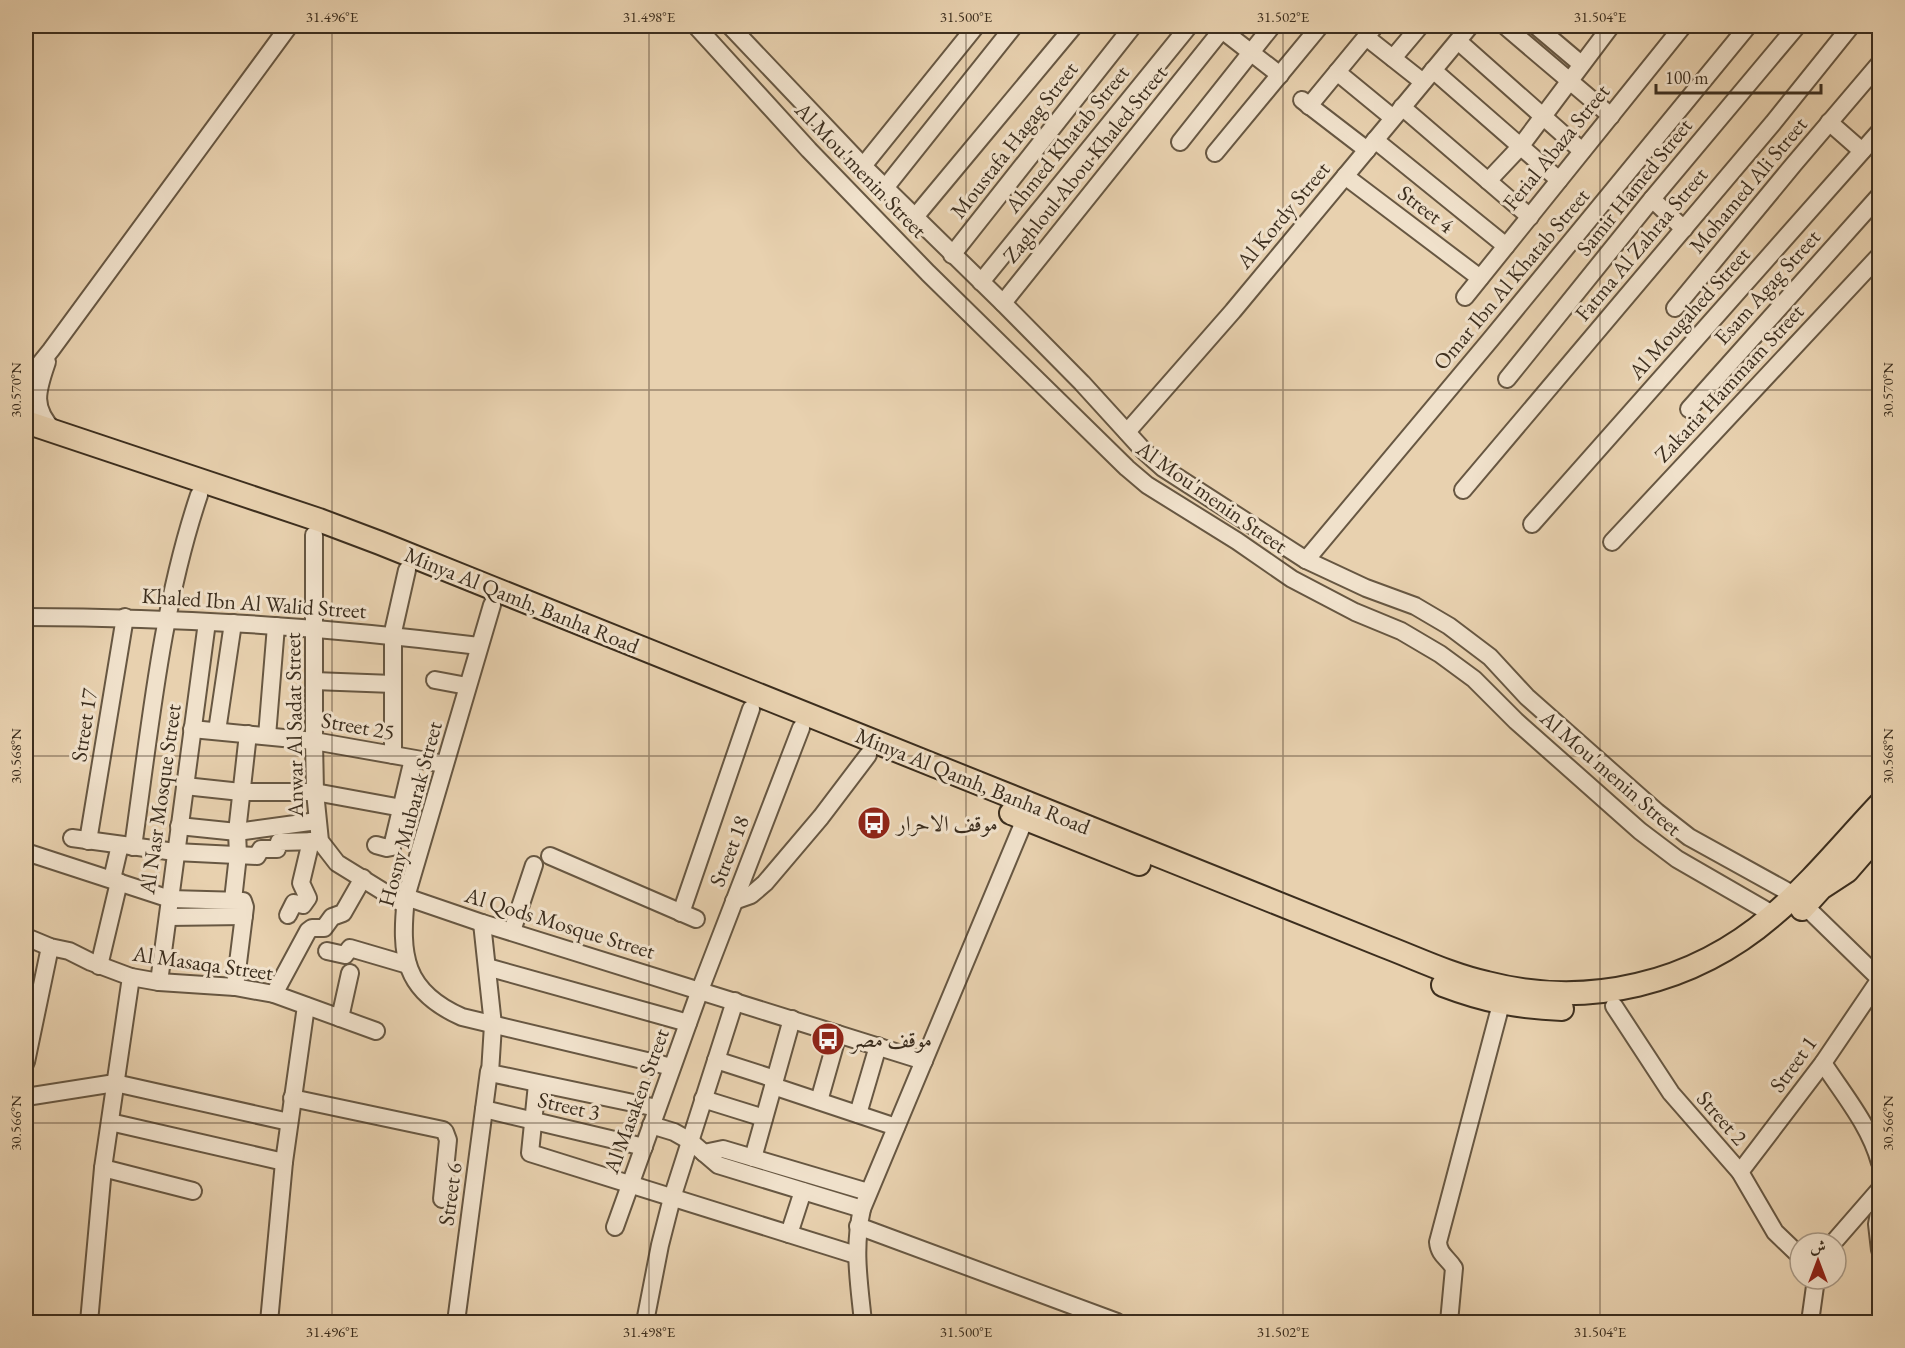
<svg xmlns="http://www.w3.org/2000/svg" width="1905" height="1348" font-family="'EB Garamond',Amiri,serif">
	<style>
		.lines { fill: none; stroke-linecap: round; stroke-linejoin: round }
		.minor-casing { stroke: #675742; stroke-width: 20 }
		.highway-casing { stroke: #3c2e1e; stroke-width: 26 }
		.minor { stroke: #f0e1cb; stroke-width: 16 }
		.highway { stroke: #e8d1af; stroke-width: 22 }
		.ticks { fill: none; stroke: #3c2e1e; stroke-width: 1.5; stroke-opacity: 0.45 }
		.labels { text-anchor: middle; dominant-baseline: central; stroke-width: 6; stroke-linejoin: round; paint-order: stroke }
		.street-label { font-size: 22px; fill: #3c2e1e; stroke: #f0e1cb }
		.poi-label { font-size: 22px; fill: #3c2e1e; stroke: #f0e1cb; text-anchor: start }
		.neatline { fill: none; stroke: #3c2e1e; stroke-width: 2 }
		.ticks-label { font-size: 15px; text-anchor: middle; fill: #3c2e1e }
	</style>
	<rect width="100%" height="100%" fill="#e8d1af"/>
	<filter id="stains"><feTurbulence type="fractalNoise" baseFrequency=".00333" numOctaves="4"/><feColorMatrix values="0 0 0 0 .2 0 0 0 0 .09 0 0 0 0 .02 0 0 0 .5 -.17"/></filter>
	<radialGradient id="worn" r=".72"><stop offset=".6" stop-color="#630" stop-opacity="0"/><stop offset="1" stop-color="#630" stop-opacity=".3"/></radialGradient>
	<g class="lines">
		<defs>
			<g id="minor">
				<path d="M696 26 809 150 928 273 1127 468 1147 485 1237 541 1292 579 1355 612 1401 631 1440 654 1474 679 1516 721 1640 831 1677 859 1774 915"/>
				<path d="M730 26 863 166 1003 303 1082 383 1144 451 1163 468 1306 560 1366 588 1415 606 1449 626 1490 657 1527 697 1657 812 1689 837 1794 895"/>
				<path d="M1505 26 1611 116"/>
				<path d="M1536 26 1581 64"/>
				<path d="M1222 30 1280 75"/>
				<path d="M1366 37 1423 82"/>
				<path d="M1458 41 1582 151"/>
				<path d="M1393 58 1420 26"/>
				<path d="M1433 70 1559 180"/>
				<path d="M1337 72 1393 118"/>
				<path d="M1302 100 1367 150"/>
				<path d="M1309 106 1375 26"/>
				<path d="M1402 107 1530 217"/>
				<path d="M1829 122 1862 151"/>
				<path d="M1375 140 1506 246"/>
				<path d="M1180 142 1272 26"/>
				<path d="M1215 153 1320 26"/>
				<path d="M863 166 976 26"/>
				<path d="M1345 176 1480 278"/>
				<path d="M1488 181 1520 147 1611 26"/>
				<path d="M885 188 1014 26"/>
				<path d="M1652 199 1684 229"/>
				<path d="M915 217 1074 26"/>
				<path d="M952 255 1133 26"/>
				<path d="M981 282 1189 26"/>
				<path d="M1465 297 1683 26"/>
				<path d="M1003 303 1225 26"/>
				<path d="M1675 308 1794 164 1880 63"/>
				<path d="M47 362C37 391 31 407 54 431"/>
				<path d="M1507 379 1652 199 1797 26"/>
				<path d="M26 381 51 350 289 26"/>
				<path d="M1689 409 1880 195"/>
				<path d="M1127 432 1233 311 1470 26"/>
				<path d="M1463 490 1773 123 1851 26"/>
				<path d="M1532 524 1880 131"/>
				<path d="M314 535V741L315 792 320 841 337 863 405 905"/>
				<path d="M1612 542 1880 255"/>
				<path d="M1306 560 1491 339 1748 26"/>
				<path d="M492 605 406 897C400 955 403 991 462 1017L672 1067"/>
				<path d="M26 617C177 617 329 627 479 646"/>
				<path d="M435 680 467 686"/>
				<path d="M314 681 393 684"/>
				<path d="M192 729 314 741 444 764"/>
				<path d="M217 731 233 623"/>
				<path d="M267 736 276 626"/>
				<path d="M393 755V632L407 570"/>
				<path d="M185 786 241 792H315L402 808"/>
				<path d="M179 826 237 832 317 821"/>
				<path d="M72 838 175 852 257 856 261 849H277L279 842 320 841"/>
				<path d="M88 841 125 617"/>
				<path d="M376 845 387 848 392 847 413 759"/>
				<path d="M133 847C150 729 161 608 199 495"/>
				<path d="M26 852 170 899 243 901 245 907 235 987"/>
				<path d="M550 856 696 919"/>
				<path d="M112 879 120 845"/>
				<path d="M406 897 482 923 924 1061"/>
				<path d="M233 900 238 855 237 832 248 734"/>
				<path d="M734 901 751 895 765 883 821 817 868 755"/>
				<path d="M1805 906 1880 979"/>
				<path d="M681 913 751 709"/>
				<path d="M288 915 294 903 303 905 308 898 301 883 311 841"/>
				<path d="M168 917 244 916"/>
				<path d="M482 923 493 1025 490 1073 657 1108"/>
				<path d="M512 931 534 865"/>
				<path d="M26 937 50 947 69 951 91 962 131 977 159 982 235 987 274 994 376 1031"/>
				<path d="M327 951 345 955 350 948 408 965"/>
				<path d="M99 966 119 882"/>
				<path d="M487 967 688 1023"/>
				<path d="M159 982 207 622"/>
				<path d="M274 994 308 931 312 928H324L332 917 343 913 363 878"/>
				<path d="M1614 1006 1671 1093 1740 1172 1775 1232 1800 1256"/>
				<path d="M340 1018 350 973"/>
				<path d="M716 1060 775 1079"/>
				<path d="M26 1062 50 947"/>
				<path d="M1823 1063C1844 1095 1870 1126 1880 1163"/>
				<path d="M537 1084 530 1153 856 1255"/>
				<path d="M773 1086 896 1127"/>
				<path d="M26 1097 115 1083 289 1122"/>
				<path d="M292 1098 443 1130 445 1132 448 1140 442 1199"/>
				<path d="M703 1099 764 1118"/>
				<path d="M819 1101 838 1034"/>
				<path d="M484 1109 644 1147"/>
				<path d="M858 1114 878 1046"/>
				<path d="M110 1122 284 1162"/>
				<path d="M651 1125 674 1132 690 1141 718 1165 862 1209"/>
				<path d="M704 1153 723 1149 868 1192"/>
				<path d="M753 1158 792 1019"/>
				<path d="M103 1168 193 1191"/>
				<path d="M1740 1172 1823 1063 1880 979"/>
				<path d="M1880 1208 1877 1224 1880 1250"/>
				<path d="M858 1226 1117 1322"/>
				<path d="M615 1227 700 990 801 728"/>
				<path d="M789 1234 803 1191"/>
				<path d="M1833 1243 1880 1189"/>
				<path d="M89 1322 103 1168 131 977"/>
				<path d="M269 1322 284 1162 306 1006"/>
				<path d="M456 1322 489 1071"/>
				<path d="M645 1322 660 1245 672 1198 735 1001"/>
				<path d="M863 1322C859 1282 853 1249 862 1209L1025 819"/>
				<path d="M1449 1322 1454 1268C1448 1258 1439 1255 1438 1242L1501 1004"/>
				<path d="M1810 1322 1816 1279"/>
			</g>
			<g id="highway">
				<path d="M26 422 319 520 380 543 1384 946C1418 959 1451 975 1487 983 1588 1009 1693 984 1772 916 1811 883 1845 841 1880 804"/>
				<path d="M1011 813 1139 864"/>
				<path d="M1802 909 1821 888 1847 871 1880 833"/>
				<path d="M1443 985C1485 1001 1517 1007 1562 1009"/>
			</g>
		</defs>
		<use href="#minor" class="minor-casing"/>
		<use href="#highway" class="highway-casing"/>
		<use href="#minor" class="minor"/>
		<use href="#highway" class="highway"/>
	</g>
	<path class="ticks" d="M332 26V1322M649 26V1322M966 26V1322M1283 26V1322M1600 26V1322M26 390H1880M26 756H1880M26 1123H1880"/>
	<defs>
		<symbol id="bus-disc" viewBox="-11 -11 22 22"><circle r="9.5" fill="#8f2418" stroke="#f0e1cb"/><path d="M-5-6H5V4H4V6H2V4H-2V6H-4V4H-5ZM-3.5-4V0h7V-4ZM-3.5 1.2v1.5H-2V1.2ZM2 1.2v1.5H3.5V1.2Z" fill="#fff"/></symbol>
	</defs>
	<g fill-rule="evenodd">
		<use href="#bus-disc" x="855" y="804" width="38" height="38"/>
		<use href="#bus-disc" x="809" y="1020" width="38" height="38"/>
	</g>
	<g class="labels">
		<g class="street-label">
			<text transform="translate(1067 139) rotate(-51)">Ahmed Khatab Street</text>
			<text transform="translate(1014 140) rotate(-52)">Moustafa Hagag Street</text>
			<text transform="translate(1556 147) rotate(-51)">Ferial Abaza Street</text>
			<text transform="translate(1085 164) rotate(-51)">Zaghloul Abou Khaled Street</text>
			<text transform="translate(861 170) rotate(46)">Al Mou'menin Street</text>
			<text transform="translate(1748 185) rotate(-50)">Mohamed Ali Street</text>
			<text transform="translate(1634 187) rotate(-51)">Samir Hamed Street</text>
			<text transform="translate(1426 209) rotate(37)">Street 4</text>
			<text transform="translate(1283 215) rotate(-50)">Al Kordy Street</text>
			<text transform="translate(1641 244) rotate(-50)">Fatma Al Zahraa Street</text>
			<text transform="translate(1511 279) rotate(-50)">Omar Ibn Al Khatab Street</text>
			<text transform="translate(1767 287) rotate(-48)">Esam Agag Street</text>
			<text transform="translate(1689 313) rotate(-48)">Al Mougahed Street</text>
			<text transform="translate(1729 383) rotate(-47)">Zakaria Hammam Street</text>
			<text transform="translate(1212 497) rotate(35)">Al Mou'menin Street</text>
			<text transform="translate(522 600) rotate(22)">Minya Al Qamh, Banha Road</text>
			<text transform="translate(254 603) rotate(4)">Khaled Ibn Al Walid Street</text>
			<text transform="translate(84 725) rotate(-81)">Street 17</text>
			<text transform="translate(294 725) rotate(-91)">Anwar Al Sadat Street</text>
			<text transform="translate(358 726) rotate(10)">Street 25</text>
			<text transform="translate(1611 773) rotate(41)">Al Mou'menin Street</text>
			<text transform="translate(973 781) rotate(22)">Minya Al Qamh, Banha Road</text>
			<text transform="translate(160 799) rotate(-82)">Al Nasr Mosque Street</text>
			<text transform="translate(410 814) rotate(-75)">Hosny Mubarak Street</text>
			<text transform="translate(729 851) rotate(-69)">Street 18</text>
			<text transform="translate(560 923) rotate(17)">Al Qods Mosque Street</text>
			<text transform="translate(203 963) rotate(8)">Al Masaqa Street</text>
			<text transform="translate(1793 1064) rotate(-54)">Street 1</text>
			<text transform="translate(636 1101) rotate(-70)">Al Masaken Street</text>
			<text transform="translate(569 1106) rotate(13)">Street 3</text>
			<text transform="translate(1722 1118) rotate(49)">Street 2</text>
			<text transform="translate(450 1194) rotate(-82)">Street 6</text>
		</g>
		<g class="poi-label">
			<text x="897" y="823">موقف الاحرار</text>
			<text x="851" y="1039">موقف مصر</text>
		</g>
	</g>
	<rect width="1905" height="1348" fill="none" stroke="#e8d1af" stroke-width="66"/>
	<g transform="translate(1818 1261)"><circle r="28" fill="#f0e1cb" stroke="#a89986" stroke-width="1.5"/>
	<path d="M0-4.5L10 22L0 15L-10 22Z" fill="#8f2418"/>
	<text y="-9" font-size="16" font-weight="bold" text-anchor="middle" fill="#3c2e1e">ش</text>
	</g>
	<path d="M1656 84v9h165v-9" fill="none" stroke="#3c2e1e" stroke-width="3"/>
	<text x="1665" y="84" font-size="18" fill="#3c2e1e" stroke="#f0e1cb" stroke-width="4.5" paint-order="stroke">100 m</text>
	<rect x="33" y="33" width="1839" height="1282" class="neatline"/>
	<g class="ticks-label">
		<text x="332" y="22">31.496°E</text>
		<text x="649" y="22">31.498°E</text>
		<text x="966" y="22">31.500°E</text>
		<text x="1283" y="22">31.502°E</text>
		<text x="1600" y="22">31.504°E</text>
		<text transform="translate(16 390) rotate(-90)" y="5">30.570°N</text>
		<text transform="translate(1888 390) rotate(-90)" y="5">30.570°N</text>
		<text transform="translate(16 756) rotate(-90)" y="5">30.568°N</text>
		<text transform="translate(1888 756) rotate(-90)" y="5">30.568°N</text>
		<text transform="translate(16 1123) rotate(-90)" y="5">30.566°N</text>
		<text transform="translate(1888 1123) rotate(-90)" y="5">30.566°N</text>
		<text x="332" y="1337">31.496°E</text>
		<text x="649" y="1337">31.498°E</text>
		<text x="966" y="1337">31.500°E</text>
		<text x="1283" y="1337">31.502°E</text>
		<text x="1600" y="1337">31.504°E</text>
	</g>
	<rect width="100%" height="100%" filter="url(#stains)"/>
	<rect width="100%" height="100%" fill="url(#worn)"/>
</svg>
